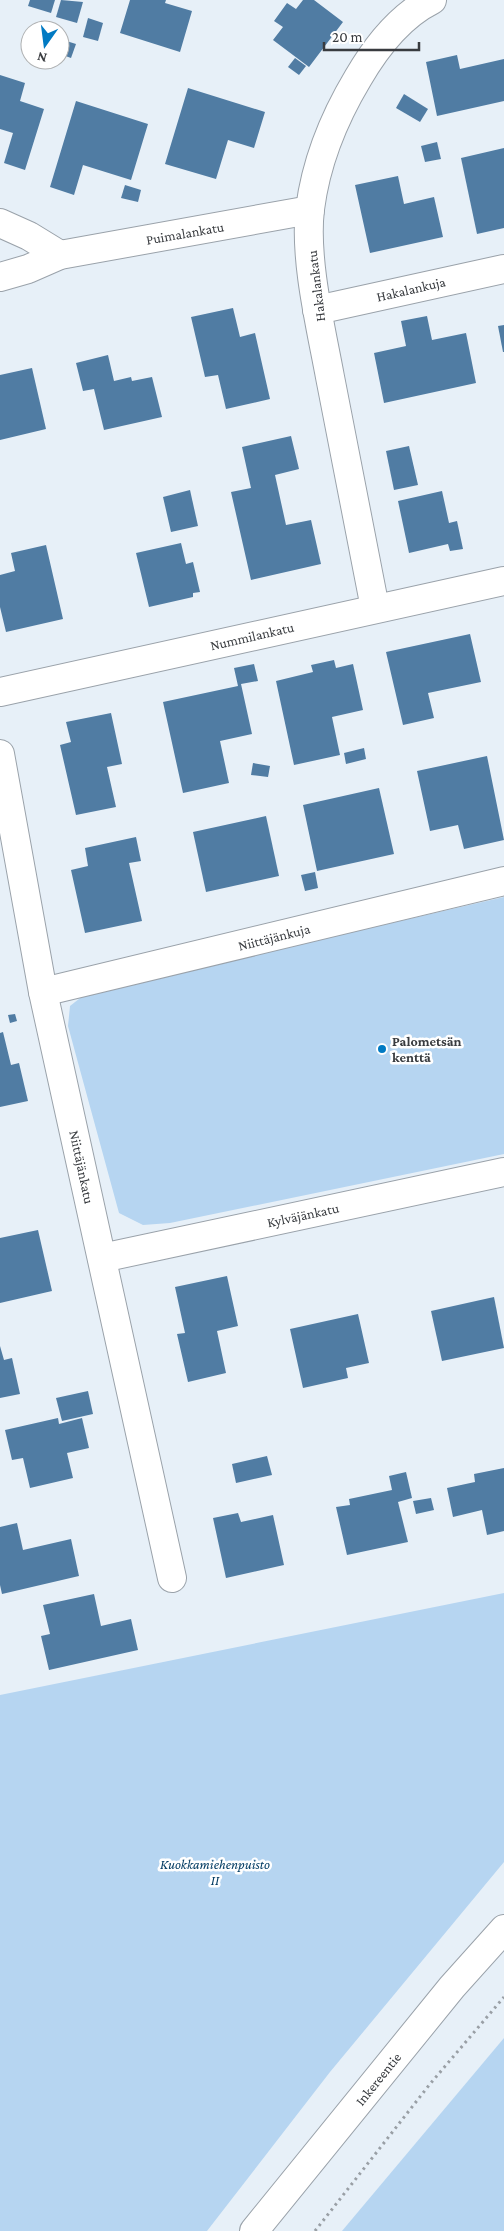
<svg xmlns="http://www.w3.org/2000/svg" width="504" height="2231" font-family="'Crimson Pro',serif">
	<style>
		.green { fill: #b6d5f1 }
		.building { fill: #507ca3 }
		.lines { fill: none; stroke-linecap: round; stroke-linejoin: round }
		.minor-casing { stroke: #9aa2aa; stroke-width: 30 }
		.path { stroke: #999fa5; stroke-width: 3; stroke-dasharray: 2.5 4; stroke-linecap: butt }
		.minor { stroke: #fff; stroke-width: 28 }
		.poi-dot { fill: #017ac3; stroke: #fff; stroke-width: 2 }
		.labels { text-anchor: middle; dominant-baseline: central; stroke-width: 5; stroke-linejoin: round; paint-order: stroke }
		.street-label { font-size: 14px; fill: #383b3f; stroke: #fff }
		.poi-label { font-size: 14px; font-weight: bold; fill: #383b3f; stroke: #fff; text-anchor: start }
		.park-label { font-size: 14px; font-style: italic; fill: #033c63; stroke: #fff }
	</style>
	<rect width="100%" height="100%" fill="#e7f0f8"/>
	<g class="green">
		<path d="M504 897V1154L170 1223 143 1225 119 1213 68 1026 70 1006 84 995 106 989Z"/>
		<path d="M504 1593V1862L330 2072 207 2231H0V1695Z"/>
		<path d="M504 2038V2231H342Z"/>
	</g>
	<g class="building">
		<path d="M30 0H55L51 13 28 6Z"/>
		<path d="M61 0 83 2 77 23 56 17Z"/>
		<path d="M130 0H166L165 3 192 11 180 52 120 33Z"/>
		<path d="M303 0H314L343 22 309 67 273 40 283 27 274 21 287 3 296 9Z"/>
		<path d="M88 18 103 23 98 41 83 37Z"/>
		<path d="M60 39 76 44 71 58 60 54Z"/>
		<path d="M457 55 460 69 504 59V101L437 116 426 62Z"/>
		<path d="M295 58 306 66 299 75 288 67Z"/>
		<path d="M0 75 25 83 20 101 44 109 25 170 4 163 13 133 0 129Z"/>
		<path d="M188 88 265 112 254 148 228 140 216 179 165 164Z"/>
		<path d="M404 94 428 109 420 122 396 108Z"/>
		<path d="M76 101 148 124 131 180 83 165 74 195 50 187Z"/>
		<path d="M437 142 441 159 425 162 421 146Z"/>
		<path d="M504 148V228L477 234 461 158Z"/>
		<path d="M398 176 404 204 434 197 443 237 370 253 355 185Z"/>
		<path d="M125 185 141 190 138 202 121 198Z"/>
		<path d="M233 308 240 337 255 333 270 399 226 409 218 375 205 377 191 317Z"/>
		<path d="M427 316 432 340 466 333 476 383 384 403 374 353 406 346 401 321Z"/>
		<path d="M504 325V352H503L498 326Z"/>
		<path d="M108 355 114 381 131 377 132 381 152 377 162 417 104 430 94 389 83 391 76 363Z"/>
		<path d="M32 368 46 429 0 440V375Z"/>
		<path d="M291 436 299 469 275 475 286 525 311 520 321 564 251 580 231 492 251 488 242 447Z"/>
		<path d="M409 446 418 485 394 490 386 451Z"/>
		<path d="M190 490 198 526 171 532 163 497Z"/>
		<path d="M442 491 449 523 457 521 463 549 450 551 448 544 409 553 398 501Z"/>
		<path d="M181 543 186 564 193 562 200 592 193 593V597L149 607 136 553Z"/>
		<path d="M46 545 63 619 6 632 0 607V575L15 571 11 553Z"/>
		<path d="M470 634 481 682 428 693 434 718 403 725 386 652Z"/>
		<path d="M334 660 336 668 353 664 363 710 332 717 340 755 294 765 276 681 313 672 311 665Z"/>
		<path d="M254 664 258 681 241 684 252 734 220 741 229 783 183 793 163 702 238 686 234 668Z"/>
		<path d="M111 713 122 764 107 767 116 807 76 815 60 745 71 742 66 722Z"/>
		<path d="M364 748 366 759 346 764 344 753Z"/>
		<path d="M487 756 504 840 464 849 458 825 430 831 417 771Z"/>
		<path d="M253 763 270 766 268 777 251 775Z"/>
		<path d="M379 788 394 854 317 871 303 805Z"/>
		<path d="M266 816 279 876 206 892 193 832Z"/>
		<path d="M136 837 141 861 129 863 142 921 85 933 71 870 88 866 85 848Z"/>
		<path d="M315 872 318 888 305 891 301 875Z"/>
		<path d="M15 1014 17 1021 10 1023 8 1015Z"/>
		<path d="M3 1032 11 1065 19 1063 28 1101 0 1107V1033Z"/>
		<path d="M38 1230 52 1291 0 1303V1238Z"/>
		<path d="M227 1276 238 1326 217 1331 226 1373 188 1382 177 1334 185 1333 175 1287Z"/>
		<path d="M494 1297 504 1348 442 1361 431 1311Z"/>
		<path d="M358 1314 369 1363 346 1368 348 1378 303 1388 290 1329Z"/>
		<path d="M0 1346 4 1360 12 1358 20 1394 0 1398Z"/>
		<path d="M88 1391 93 1414 62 1421 56 1398Z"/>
		<path d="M58 1418 59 1424 82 1418 89 1448 67 1453 73 1478 30 1488 23 1458 12 1460 5 1430Z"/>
		<path d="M267 1456 272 1475 236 1483 232 1464Z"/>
		<path d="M504 1468V1531L487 1535 482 1510 453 1517 447 1488 475 1482 474 1474Z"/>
		<path d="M406 1472 412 1498 398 1502 408 1542 347 1555 336 1507 350 1505 349 1499 392 1490 389 1476Z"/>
		<path d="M431 1498 434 1510 416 1514 413 1501Z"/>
		<path d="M238 1513 241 1522 273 1515 284 1565 226 1578 213 1518Z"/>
		<path d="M17 1523 23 1550 71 1539 79 1576 2 1594 0 1585V1527Z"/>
		<path d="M94 1594 101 1626 131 1619 138 1650 49 1670 41 1636 50 1634 43 1605Z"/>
	</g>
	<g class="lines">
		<defs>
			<g id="minor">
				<path d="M0 223 29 236 60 255"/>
				<path d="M0 277 28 269 60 255 310 210"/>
				<path d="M317 310 504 269"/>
				<path d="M375 608C360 531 345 454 330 377 321 328 304 259 310 209 316 162 334 118 358 78 376 47 400 16 432 0"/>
				<path d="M0 692 504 581"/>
				<path d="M0 754 43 992 172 1578"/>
				<path d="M43 992 504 881"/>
				<path d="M102 1258 504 1172"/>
				<path d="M254 2231 452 1987 504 1929"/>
			</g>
		</defs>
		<use href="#minor" class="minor-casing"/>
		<path class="path" d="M315 2231 430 2084 504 1997"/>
		<use href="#minor" class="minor"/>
	</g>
	<circle class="poi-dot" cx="382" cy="1049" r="5"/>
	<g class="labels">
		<g class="street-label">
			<text transform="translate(185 233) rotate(-10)">Puimalankatu</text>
			<text transform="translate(316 286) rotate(-97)">Hakalankatu</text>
			<text transform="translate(411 289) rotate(-13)">Hakalankuja</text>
			<text transform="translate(252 636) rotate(-13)">Nummilankatu</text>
			<text transform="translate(274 937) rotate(-14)">Niittäjänkuja</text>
			<text transform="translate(82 1167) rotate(78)">Niittäjänkatu</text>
			<text transform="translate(303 1215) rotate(-12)">Kylväjänkatu</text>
			<text transform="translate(378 2079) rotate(-51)">Inkereentie</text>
		</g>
		<g class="poi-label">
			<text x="392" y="1041">Palometsän<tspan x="392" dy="16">kenttä</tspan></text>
		</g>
		<g class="park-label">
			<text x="215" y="1864">Kuokkamiehenpuisto<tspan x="215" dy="16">II</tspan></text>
		</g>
	</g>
	<g transform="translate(45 45) rotate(194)"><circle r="24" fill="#ffffff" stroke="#afb1b2"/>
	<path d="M0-4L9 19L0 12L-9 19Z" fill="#017ac3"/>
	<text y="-8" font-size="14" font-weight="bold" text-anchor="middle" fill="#383b3f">N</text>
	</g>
	<path d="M324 42v8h95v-8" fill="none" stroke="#383b3f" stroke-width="2.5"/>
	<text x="332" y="42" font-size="15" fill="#383b3f" stroke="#ffffff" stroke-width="4" paint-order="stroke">20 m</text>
</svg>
